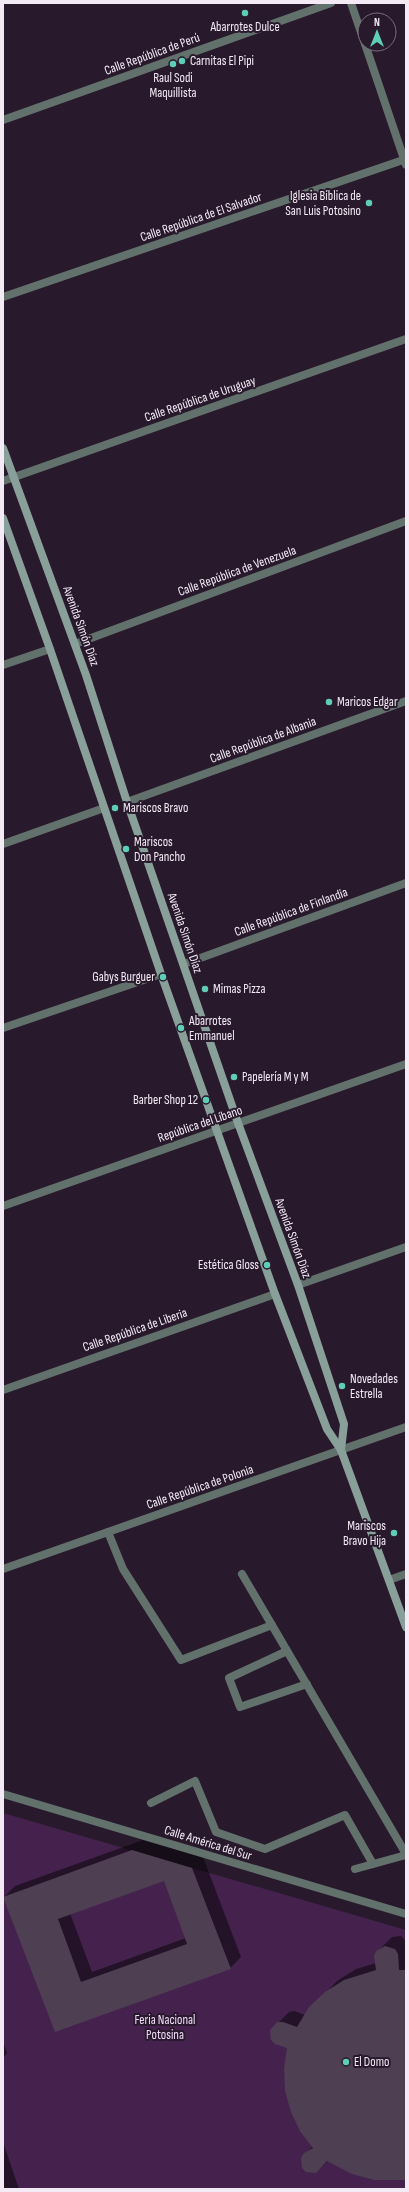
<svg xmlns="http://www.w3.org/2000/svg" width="409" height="2192" font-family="'Sofia Sans Condensed',sans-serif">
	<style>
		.green { fill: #44224d }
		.shadow { fill: #0007; fill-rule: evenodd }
		.building { fill: #4e3f53; fill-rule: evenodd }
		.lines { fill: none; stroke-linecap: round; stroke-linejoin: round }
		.service { stroke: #63716d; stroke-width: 8 }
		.minor { stroke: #63716d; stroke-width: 8 }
		.secondary { stroke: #899f99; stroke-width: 8 }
		.poi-dot { fill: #5eceb7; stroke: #281a2c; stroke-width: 1.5 }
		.labels { text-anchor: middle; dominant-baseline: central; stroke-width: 4; stroke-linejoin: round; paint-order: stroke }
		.poi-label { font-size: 13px; fill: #f4eaf6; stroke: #281a2c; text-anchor: start }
		.street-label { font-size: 13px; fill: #f4eaf6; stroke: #281a2c }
		.park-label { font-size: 13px; fill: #f2daf9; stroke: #281a2c }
	</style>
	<rect width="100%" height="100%" fill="#281a2c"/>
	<path class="green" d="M3 1813 406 1930V2189H3Z"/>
	<g class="shadow">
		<path d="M143 1840 203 1857 241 1957 230 1968 56 2031 4 1897 15 1886ZM165 1879 186 1938 92 1972 70 1913Z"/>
		<path d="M401 1936 406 1941V2179H374L328 2161 316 2172 305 2154 313 2146 288 2047 271 2030 289 2012 294 2011 305 2015 337 1981 356 1969 376 1963 377 1952 392 1937Z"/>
		<path d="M3 2041 7 2053 3 2058Z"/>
		<path d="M3 2142 19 2189H3Z"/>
	</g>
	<g class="building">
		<path d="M132 1850 192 1868 231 1969 55 2032 3 1897ZM164 1881 187 1944 81 1982 58 1919Z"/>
		<path d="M385 1946 395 1949 398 1954 399 1970H406V2180H374L352 2174 327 2161 316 2173 306 2172 302 2168 301 2158 304 2153 313 2148 300 2131 291 2112 285 2091 284 2068 287 2048 275 2044 271 2040 270 2030 277 2022H283L297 2027 309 2007 325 1992 344 1980 376 1970 374 1956 376 1951Z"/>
	</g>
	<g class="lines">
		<g class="service">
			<path d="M108 1532 123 1569 181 1660 272 1625"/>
			<path d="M242 1574 406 1854"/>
			<path d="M287 1651 229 1678 240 1707 307 1684"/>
			<path d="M151 1803 195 1781 216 1832 265 1849 345 1815 373 1864"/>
			<path d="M355 1869 406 1855"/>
		</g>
		<g class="minor">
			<path d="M351 3 365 44"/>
			<path d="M365 44 406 165"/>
			<path d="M3 120 331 3"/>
			<path d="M3 297 406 159"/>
			<path d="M3 481 406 339"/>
			<path d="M75 644 406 521"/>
			<path d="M3 665 50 649"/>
			<path d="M127 802 406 701"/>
			<path d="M3 844 104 808"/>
			<path d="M184 964 406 883"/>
			<path d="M3 1028 161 974"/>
			<path d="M3 1206 406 1064"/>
			<path d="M298 1285 406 1247"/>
			<path d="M3 1390 275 1294"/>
			<path d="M3 1569 406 1427"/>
			<path d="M389 1580 406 1574"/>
			<path d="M3 1794 406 1914"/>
		</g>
		<g class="secondary">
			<path d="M3 448 86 675 127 802 238 1123 298 1285 344 1424 341 1450"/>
			<path d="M3 518 50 649 161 974 275 1294 327 1429 341 1450 406 1627"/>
		</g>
	</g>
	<g class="poi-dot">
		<circle cx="245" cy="13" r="4"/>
		<circle cx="182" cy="61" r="4"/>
		<circle cx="173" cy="64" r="4"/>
		<circle cx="369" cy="203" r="4"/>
		<circle cx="329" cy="702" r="4"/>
		<circle cx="115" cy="808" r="4"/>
		<circle cx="126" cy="849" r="4"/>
		<circle cx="163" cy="977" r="4"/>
		<circle cx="205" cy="989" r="4"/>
		<circle cx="181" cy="1028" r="4"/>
		<circle cx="234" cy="1077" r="4"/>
		<circle cx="206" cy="1100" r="4"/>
		<circle cx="267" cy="1265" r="4"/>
		<circle cx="342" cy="1386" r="4"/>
		<circle cx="394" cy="1533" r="4"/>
		<circle cx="346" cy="2062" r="4"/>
	</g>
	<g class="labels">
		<g class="poi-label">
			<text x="245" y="27" text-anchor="middle">Abarrotes Dulce</text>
			<text x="190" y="61">Carnitas El Pipi</text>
			<text x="173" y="78" text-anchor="middle">Raul Sodi<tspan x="173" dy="15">Maquillista</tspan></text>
			<text x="361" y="196" text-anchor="end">Iglesia Bíblica de<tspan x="361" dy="15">San Luis Potosino</tspan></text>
			<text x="337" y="702">Maricos Edgar</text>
			<text x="123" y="808">Mariscos Bravo</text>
			<text x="134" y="842">Mariscos<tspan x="134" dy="15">Don Pancho</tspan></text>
			<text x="155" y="977" text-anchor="end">Gabys Burguer</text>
			<text x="213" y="989">Mimas Pizza</text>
			<text x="189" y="1021">Abarrotes<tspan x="189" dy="15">Emmanuel</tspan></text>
			<text x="242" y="1077">Papelería M y M</text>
			<text x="198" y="1100" text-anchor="end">Barber Shop 12</text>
			<text x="259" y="1265" text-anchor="end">Estética Gloss</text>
			<text x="350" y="1379">Novedades<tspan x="350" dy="15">Estrella</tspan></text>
			<text x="386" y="1526" text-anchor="end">Mariscos<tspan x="386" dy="15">Bravo Hija</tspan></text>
			<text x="354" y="2062">El Domo</text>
		</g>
		<g class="street-label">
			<text transform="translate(152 54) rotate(-20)">Calle República de Perú</text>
			<text transform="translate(201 217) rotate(-19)">Calle República de El Salvador</text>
			<text transform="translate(200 399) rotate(-19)">Calle República de Uruguay</text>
			<text transform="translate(237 571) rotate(-20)">Calle República de Venezuela</text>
			<text transform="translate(81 626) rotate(70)">Avenida Simón Díaz</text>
			<text transform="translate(263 740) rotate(-20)">Calle República de Albania</text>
			<text transform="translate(291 912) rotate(-20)">Calle República de Finlandia</text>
			<text transform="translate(185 933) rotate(71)">Avenida Simón Díaz</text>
			<text transform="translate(200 1124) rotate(-19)">República del Líbano</text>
			<text transform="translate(293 1238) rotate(70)">Avenida Simón Díaz</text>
			<text transform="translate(135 1330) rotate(-19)">Calle República de Liberia</text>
			<text transform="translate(200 1487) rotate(-19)">Calle República de Polonia</text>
			<text transform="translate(208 1843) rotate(17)">Calle América del Sur</text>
		</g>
		<g class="park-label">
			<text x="165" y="2020">Feria Nacional<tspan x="165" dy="15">Potosina</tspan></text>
		</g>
	</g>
	<rect width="409" height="2192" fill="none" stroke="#f4eaf6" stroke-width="8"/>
	<g transform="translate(377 32)"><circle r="19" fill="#281a2c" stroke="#7a6d7d"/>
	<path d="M0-3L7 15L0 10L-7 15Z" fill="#5eceb7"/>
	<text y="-6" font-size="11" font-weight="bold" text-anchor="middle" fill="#f4eaf6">N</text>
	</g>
</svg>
